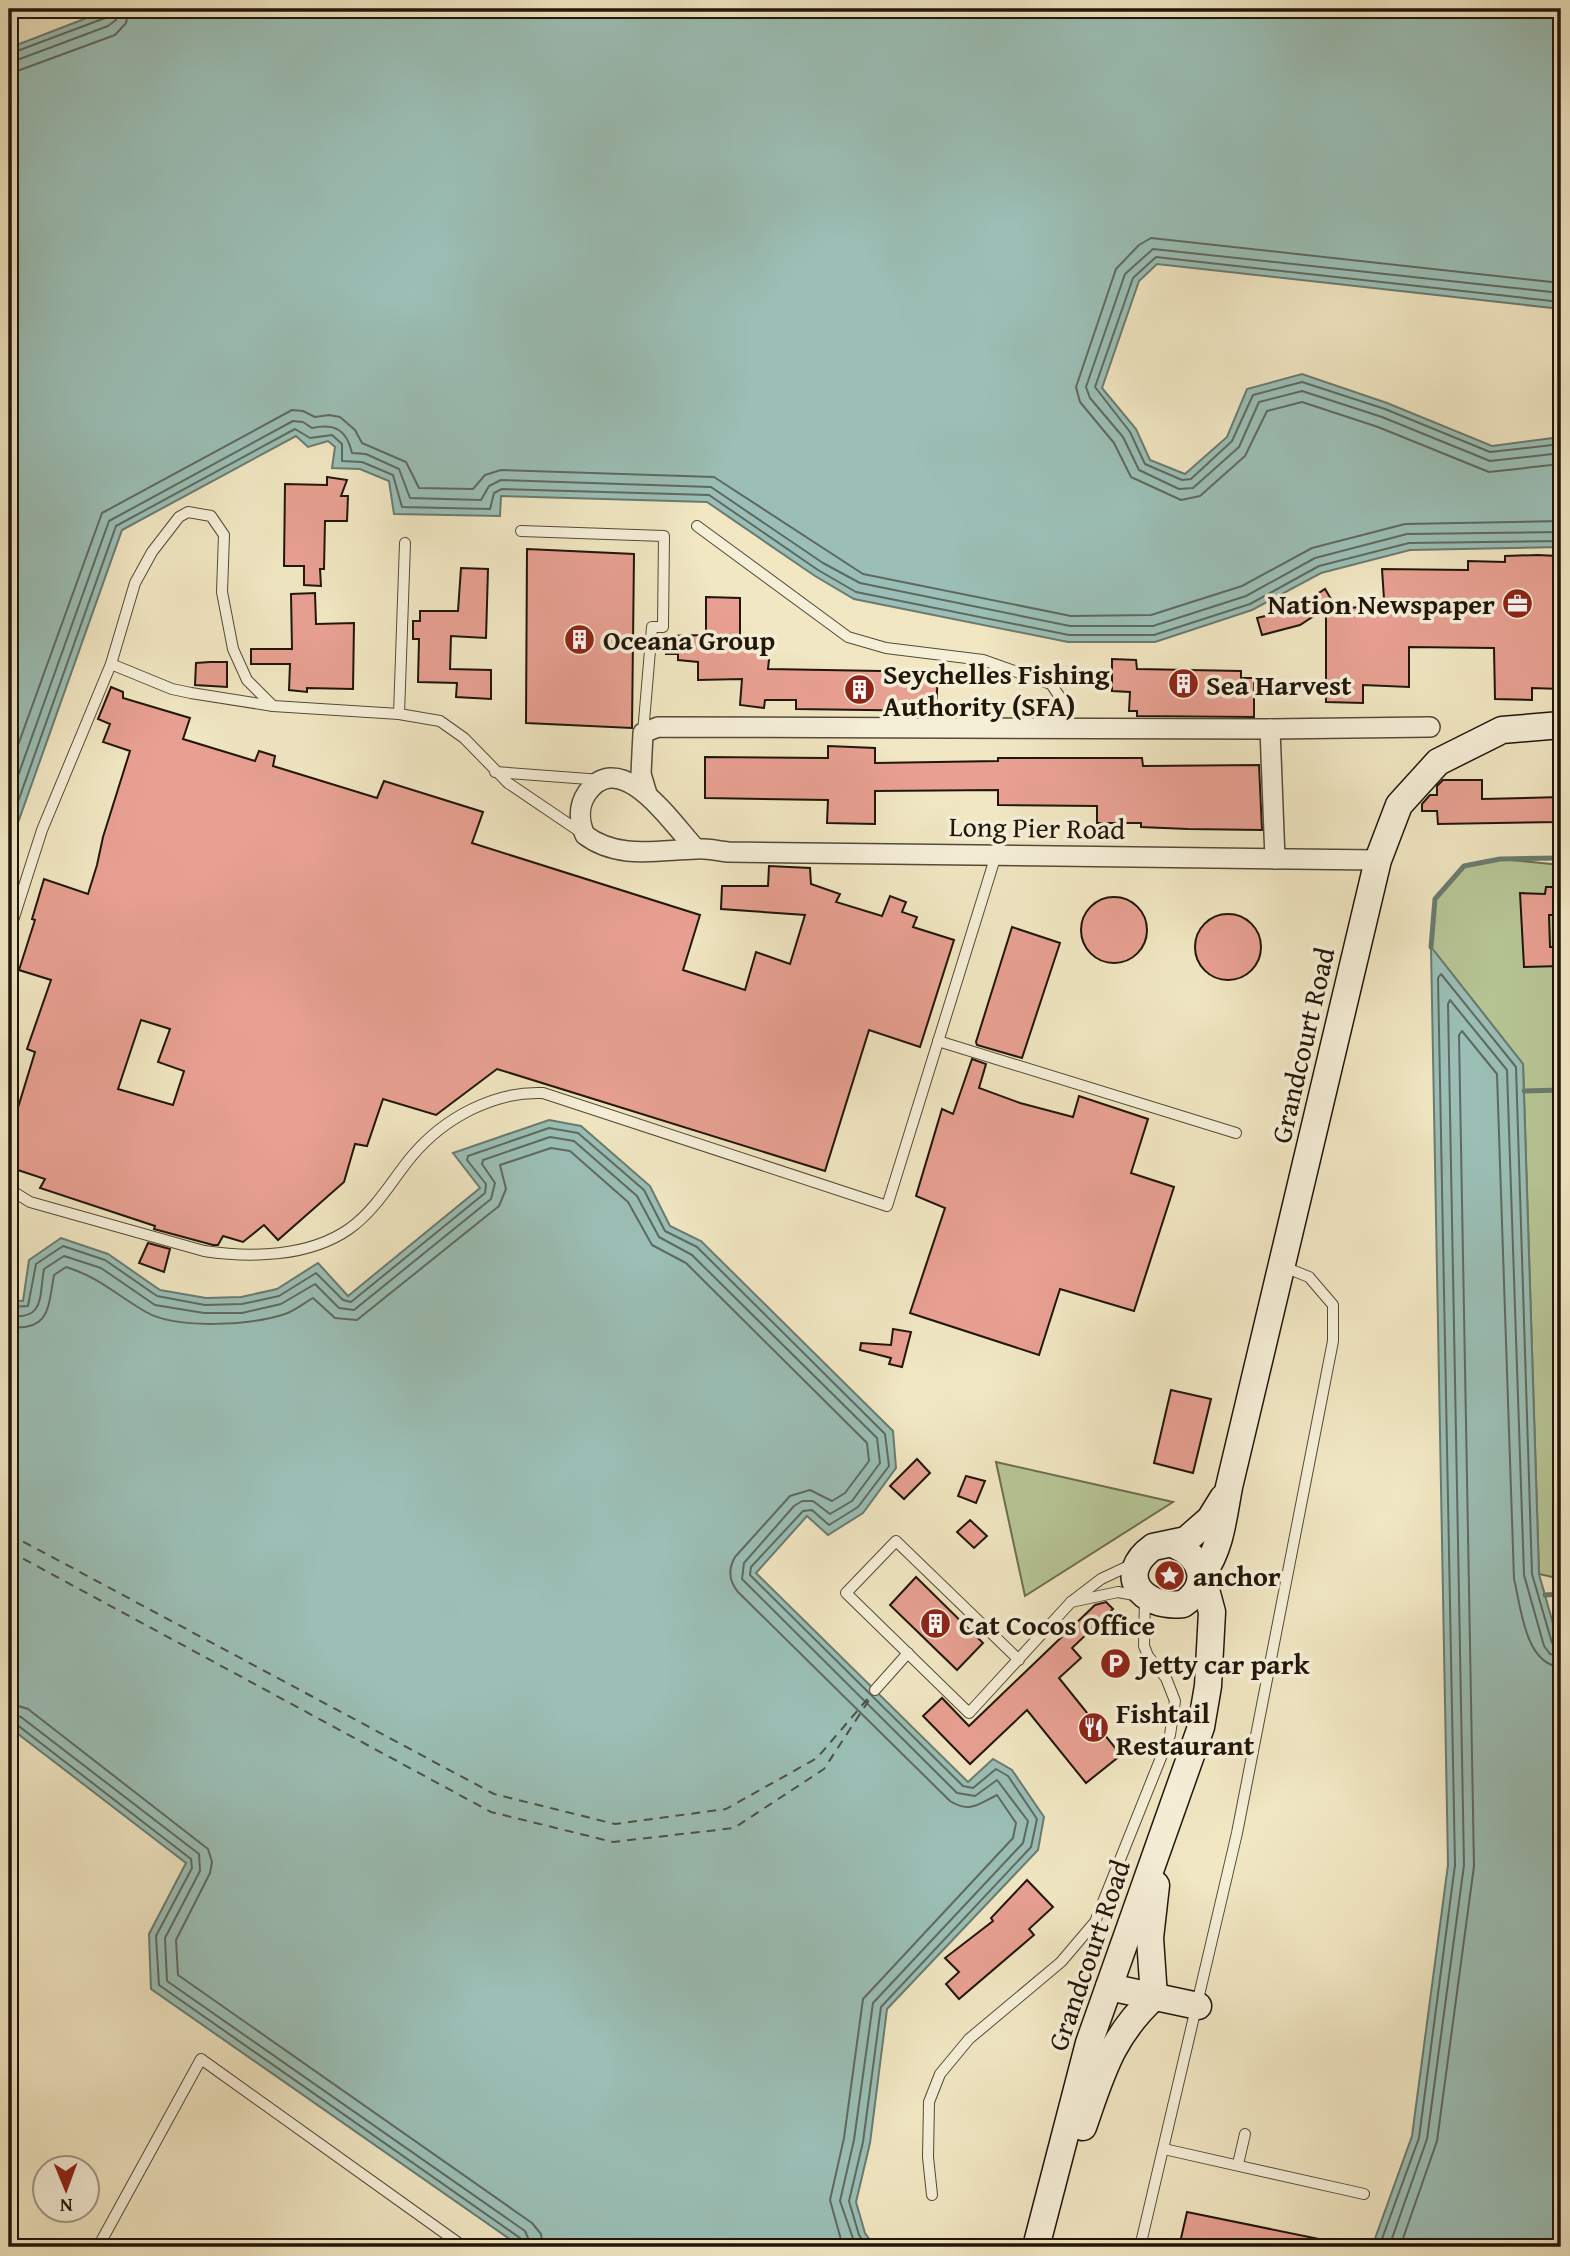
<svg xmlns="http://www.w3.org/2000/svg" width="1570" height="2256" font-family="'Gentium Book Plus',serif">
	<style>
		.green { fill: #b7c696; stroke: #6c6e50; stroke-width: 2 }
		.water { fill: #9bbfb6; stroke: #6a7b71; stroke-width: 2 }
		.lines { fill: none; stroke-linecap: round; stroke-linejoin: round }
		.shore { stroke: #5e6a60; stroke-width: 2 }
		.stream { stroke: #6a7b71; stroke-width: 5 }
		.ferry { stroke: #4b5146; stroke-width: 2; stroke-dasharray: 9 7; stroke-linecap: butt }
		.building { fill: #e8a092; stroke: #201609; stroke-width: 2; fill-rule: evenodd }
		.lane-casing { stroke: #544a38; stroke-width: 12 }
		.street-casing { stroke: #544a38; stroke-width: 22 }
		.secondary-casing { stroke: #201609; stroke-width: 29 }
		.lane { stroke: #f6efd8; stroke-width: 10 }
		.street { stroke: #f6efd8; stroke-width: 19 }
		.secondary { stroke: #f6efd8; stroke-width: 26 }
		.labels { text-anchor: middle; dominant-baseline: central; stroke-width: 7; stroke-linejoin: round; paint-order: stroke }
		.poi-label { font-size: 28px; font-weight: bold; fill: #201609; stroke: #f6efd8; text-anchor: start }
		.street-label { font-size: 28px; fill: #201609; stroke: #f6efd8 }
	</style>
	<rect width="100%" height="100%" fill="#f1e7c3"/>
	<filter id="stains"><feTurbulence type="fractalNoise" baseFrequency=".00286" numOctaves="4"/><feColorMatrix values="0 0 0 0 .2 0 0 0 0 .09 0 0 0 0 .02 0 0 0 .5 -.17"/></filter>
	<radialGradient id="worn" r=".72"><stop offset=".6" stop-color="#630" stop-opacity="0"/><stop offset="1" stop-color="#630" stop-opacity=".3"/></radialGradient>
	<g class="green">
		<path d="M1500 859 1561 865V1579L1539 1574 1523 1064 1431 947 1435 899 1464 866Z"/>
		<path d="M996 1462 1173 1502 1025 1596Z"/>
	</g>
	<g class="water">
		<path d="M110 9H1561V309L1157 264 1139 281 1102 388 1136 429 1150 460 1185 474 1227 437 1247 389 1302 374 1387 403 1492 446 1561 437V547L1410 550 1321 573 1252 610 1155 642H1068L854 599 815 576 707 502 501 496 500 516 394 514 389 481 360 469 332 468 335 447 328 441 308 447 296 436 122 530 9 848V48Z"/>
		<path d="M1431 947 1523 1064 1539 1574 1561 1652V2247H1372L1412 2136 1448 1865Z"/>
		<path d="M549 1120 581 1126 650 1186 670 1226 701 1241 893 1431 896 1468 863 1513 828 1535 807 1516 756 1573 968 1782 993 1759 1012 1770 1044 1817 1038 1850 887 2009 870 2143 856 2202 865 2233 875 2247H521L151 1989 149 1934 186 1863 9 1727V1300L23 1301 29 1260 61 1238 108 1254 160 1290 206 1298 241 1297 277 1289 318 1263 348 1296 480 1188 453 1153Z"/>
	</g>
	<g class="lines">
		<g class="shore">
			<path d="M9 54 105 18 110 9"/>
			<path d="M9 63 108 26 116 20 119 9"/>
			<path d="M9 74 115 35 126 23 129 9"/>
			<path d="M1561 283 1151 238 1139 245 1116 269 1076 387 1080 402 1114 443 1131 477 1181 500 1200 496 1245 456 1267 411 1302 402 1378 427 1489 472 1561 464"/>
			<path d="M1561 293 1153 249 1125 274 1086 387 1090 398 1123 437 1139 470 1179 489 1193 488 1239 447 1259 402 1302 391 1382 417 1490 461 1561 453"/>
			<path d="M1561 302 1156 257 1133 278 1095 387 1130 432 1145 464 1182 480 1191 479 1232 441 1253 395 1302 382 1385 409 1490 452 1561 444"/>
			<path d="M9 770 102 513 292 410 303 411 315 417 329 415 340 417 355 430 362 443 406 462 419 488 473 489 485 475 501 470 714 477 863 574 1071 616 1151 615 1242 586 1312 548 1405 524 1561 521"/>
			<path d="M9 801 109 521 293 421 303 422 312 428C335 423 347 430 352 453L366 454 399 469 410 498 481 500 489 486 501 480 711 487 823 563 860 583 1070 626H1153L1246 596 1315 558 1407 534 1561 532"/>
			<path d="M9 827 116 526 295 429 310 438 332 435 342 444V461L362 462 393 475 402 507 490 509 494 493 502 489 709 495 818 570 856 592 1069 635H1154L1250 604 1319 566 1409 543 1561 541"/>
			<path d="M9 1307 28 1306 36 1264 63 1246 105 1260 157 1296 205 1305 242 1304 279 1296 316 1273 343 1300 351 1302 485 1193 486 1184 467 1160 468 1156 549 1128 578 1133 644 1190 665 1231 697 1247 885 1434 889 1466 858 1507 829 1525 812 1510 803 1511 751 1567 750 1575 963 1786 973 1788 996 1769 1008 1776 1037 1819 1031 1847 881 2007 863 2142 849 2201 859 2235 867 2247"/>
			<path d="M9 1316C45 1320 39 1297 44 1269L64 1256 101 1268 155 1305 204 1313H242L281 1304 315 1284 339 1308 354 1310 491 1199 495 1183 482 1164 483 1160 550 1137 574 1141 637 1196 659 1237 692 1255 877 1438 880 1463 852 1501 830 1514 813 1501H802L794 1506 744 1563 742 1579 957 1793 975 1796 997 1780 1028 1821 1023 1843 873 2003 854 2140 840 2201 856 2247"/>
			<path d="M9 1327C50 1331 48 1308 54 1275L66 1267C101 1278 116 1295 146 1312 177 1330 252 1325 285 1314 295 1311 304 1303 313 1298L335 1318 357 1320 499 1206 506 1189 500 1165 551 1148 570 1151 628 1202 652 1245 686 1263 867 1443 869 1461 845 1493 832 1501 810 1490 790 1496 735 1557C728 1569 729 1581 738 1592L950 1801C970 1814 980 1803 997 1795L1016 1823 1013 1838 863 1999 844 2138 830 2200 843 2247"/>
			<path d="M9 1703 28 1709 208 1849 212 1862 210 1873 176 1940 178 1975 532 2223 541 2234 543 2247"/>
			<path d="M9 1713 21 1717 199 1854 200 1871 165 1938 167 1981 525 2231 532 2247"/>
			<path d="M9 1722 16 1724 191 1859 192 1868 156 1936 159 1985 520 2238 524 2247"/>
			<path d="M1379 2247 1419 2138 1455 1865 1438 978 1441 974 1516 1067 1532 1574 1552 1643 1561 1648"/>
			<path d="M1389 2247 1427 2139 1464 1865 1448 1004 1450 1000 1507 1070 1524 1575 1544 1646 1550 1654 1561 1656"/>
			<path d="M1400 2247 1437 2141 1474 1866 1459 1035 1462 1031 1497 1074 1514 1579C1521 1607 1525 1665 1561 1667"/>
		</g>
		<g class="stream">
			<path d="M1431 947 1435 899 1464 866 1500 859 1561 858"/>
			<path d="M1524 1091 1561 1090"/>
			<path d="M1545 1595 1561 1594"/>
		</g>
		<g class="ferry">
			<path d="M9 1534 494 1794 615 1824 726 1809 817 1758 870 1696"/>
			<path d="M9 1551 491 1812 613 1842 734 1828 824 1769 873 1694"/>
		</g>
	</g>
	<g class="building">
		<path d="M327 477 347 480 341 496H348L347 521H325L324 569H320L321 586 304 585V566H284L285 484 327 485Z"/>
		<path d="M527 549 634 554 632 728 526 723Z"/>
		<path d="M1538 555 1557 556 1556 594H1561V689L1532 688V700L1495 699 1494 648 1409 647V687L1363 685V703L1326 702V608L1300 625 1262 635 1257 618 1294 609 1325 589 1337 609 1360 607V599H1384L1382 569 1468 570V561L1505 562V556Z"/>
		<path d="M461 568 488 569 486 638 451 636 450 669 491 670V699L456 697 457 683 418 682 419 639H413V621H420V611H458Z"/>
		<path d="M315 593 316 624 354 623 353 689 307 688V692L289 690 290 664H251V649H292L291 594Z"/>
		<path d="M706 597 740 598V638L771 641 768 669 938 672 936 711 796 709V700H765L764 708 740 705 742 679 698 680V662L678 660V654H666V636L706 635Z"/>
		<path d="M1112 659 1136 660 1137 669 1241 671V678H1254V717L1137 716V711H1129L1130 692 1112 691Z"/>
		<path d="M210 662H227V687L195 685 196 663Z"/>
		<path d="M111 687 123 692V698L190 718 183 739 255 761 259 751 275 756 273 766 377 798 384 781 483 812 472 843 700 915 683 970 745 990 756 952 790 964 805 915 721 909 722 886H768L769 866 810 868 811 884 840 894 836 902 882 916 890 896 906 902 902 912 917 917 913 927 954 940 920 1047 869 1030 825 1171 497 1069 436 1115 383 1099 367 1146 355 1144 344 1182 278 1240 264 1225 243 1242 223 1236 218 1245H213L154 1229 155 1226 40 1188 45 1179 9 1167 16 1146 9 1145V1137L35 1052 27 1049 51 980 19 970 35 920 32 919 44 879 88 894 97 865 103 837 130 751 103 742 110 724 98 719ZM141 1020 170 1029 158 1062 184 1071 173 1105 118 1089Z"/>
		<path d="M828 746 875 748V763L998 761V758H1142L1143 766 1259 765 1262 830 1188 829 1141 827V823H1097V806L998 805V790L875 791V824L827 823 828 800 705 798V757L828 758Z"/>
		<path d="M1443 780H1482V799L1561 797V822L1438 824 1437 811H1422V804L1430 795H1437V786Z"/>
		<path d="M1546 887H1561V915H1549L1550 947H1561V966L1524 967 1520 893 1545 894Z"/>
		<circle cx="1114" cy="930" r="33"/>
		<circle cx="1228" cy="947" r="33"/>
		<path d="M1012 927 1060 943 1022 1058 977 1045 976 1042Z"/>
		<path d="M972 1059 986 1064 979 1088 1020 1103 1073 1117 1079 1096 1148 1119 1131 1173 1174 1187 1134 1311 1060 1289 1039 1355 910 1313 945 1208 916 1196 942 1109 953 1114Z"/>
		<path d="M148 1243 170 1249 164 1272 139 1263Z"/>
		<path d="M893 1329 911 1332 902 1367 889 1364 891 1358 860 1350 861 1343 891 1345Z"/>
		<path d="M1171 1390 1211 1399 1193 1473 1154 1463Z"/>
		<path d="M917 1459 930 1473 904 1499 890 1486Z"/>
		<path d="M966 1476 985 1481 976 1503 958 1496Z"/>
		<path d="M970 1520 987 1536 974 1548 957 1532Z"/>
		<path d="M916 1577 983 1643 957 1670 890 1605Z"/>
		<path d="M1106 1602 1113 1609 1072 1648 1081 1658 1059 1678 1121 1755 1086 1783 1027 1710 970 1764 923 1716 942 1698 969 1726 1095 1605Z"/>
		<path d="M1027 1880 1053 1907 1029 1929 1034 1935 959 1999 946 1984 959 1972 945 1958 993 1921 991 1918Z"/>
		<path d="M1187 2212 1324 2240 1323 2247H1179Z"/>
	</g>
	<g class="lines">
		<defs>
			<g id="lane">
				<path d="M697 526 848 637 886 648 983 660 1051 684 1062 700 1064 729"/>
				<path d="M521 531 664 536 663 627H652L643 733"/>
				<path d="M111 664 172 689 191 693 273 706 399 714 440 721 464 738 508 783 582 833"/>
				<path d="M399 714 405 543"/>
				<path d="M495 772 602 780"/>
				<path d="M9 933 42 830 111 664 135 583 152 552 179 517 188 512 211 516 224 535 222 592 233 649 247 680 273 706"/>
				<path d="M938 1041 1236 1133"/>
				<path d="M9 1189 30 1202 204 1251C251 1258 309 1257 349 1229 376 1210 392 1180 412 1156 444 1118 494 1091 543 1093L887 1206 996 855"/>
				<path d="M1019 1660 896 1541 846 1593 969 1713 1071 1602 1101 1579 1135 1563"/>
				<path d="M875 1690 908 1653"/>
				<path d="M1164 2149 1364 2194"/>
				<path d="M1238 2164 1245 2134"/>
				<path d="M932 2195 928 2157 929 2102 940 2074 969 2039 1061 1962 1095 1922 1170 1735 1175 1701 1166 1678 1148 1656 1144 1646 1145 1597 1118 1592 1071 1602"/>
				<path d="M98 2247 201 2059 464 2247"/>
				<path d="M1140 2247 1237 1833 1333 1341V1305L1309 1277 1282 1266"/>
			</g>
			<g id="street">
				<path d="M1270 729 1430 727"/>
				<path d="M647 794 641 774 643 733 658 727 1270 729 1275 859"/>
				<path d="M696 849C673 825 621 745 587 793 578 806 579 822 585 835 618 860 658 850 696 849 706 848 718 851 728 852L1378 860"/>
			</g>
			<g id="secondary">
				<path d="M1175 1545C1203 1558 1211 1585 1183 1604 1141 1609 1115 1574 1153 1547L1186 1540 1210 1519 1223 1498"/>
				<path d="M1109 1987 1198 2006"/>
				<path d="M1083 2127C1102 2073 1111 2037 1154 1997L1150 1938 1156 1885"/>
				<path d="M1036 2247 1089 2043 1201 1727 1208 1686 1212 1612 1202 1575C1221 1548 1223 1519 1229 1487L1378 860 1399 805 1438 762 1502 730 1561 725"/>
			</g>
		</defs>
		<use href="#lane" class="lane-casing"/>
		<use href="#street" class="street-casing"/>
		<use href="#secondary" class="secondary-casing"/>
		<use href="#lane" class="lane"/>
		<use href="#street" class="street"/>
		<use href="#secondary" class="secondary"/>
	</g>
	<defs>
		<symbol id="office-disc" viewBox="-11 -11 22 22"><circle r="9.5" fill="#8f2418" stroke="#f6efd8"/><path d="M-6-3h4V-5.5h4V-3h4V5H-6ZM-1-4.5V-3h2v-1.5ZM-6 0V1H6V0Z" fill="#fff"/></symbol>
		<symbol id="building-disc" viewBox="-11 -11 22 22"><circle r="9.5" fill="#8f2418" stroke="#f6efd8"/><path d="M-4-6H4V6H1V3H-1V6H-4ZM-2.5-4.3h1.7v1.8h-1.7ZM.8-4.3h1.7v1.8H.8ZM-2.5-1h1.7V.8h-1.7ZM.8-1h1.7V.8H.8Z" fill="#fff"/></symbol>
		<symbol id="sight-disc" viewBox="-11 -11 22 22"><circle r="9.5" fill="#8f2418" stroke="#f6efd8"/><path d="M0-6L1.8-2.2L6-1.7L2.9 1.2L3.7 5.4L0 3.3L-3.7 5.4L-2.9 1.2L-6-1.7L-1.8-2.2Z" fill="#fff"/></symbol>
		<symbol id="parking-disc" viewBox="-11 -11 22 22"><circle r="9.5" fill="#8f2418" stroke="#f6efd8"/><path d="M-3.5-5.5H1a3.5 3.5 0 0 1 0 7H-1V5.5H-3.5ZM-1-3.4V-.6H.8a1.4 1.4 0 0 0 0-2.8Z" fill="#fff"/></symbol>
		<symbol id="restaurant-disc" viewBox="-11 -11 22 22"><circle r="9.5" fill="#8f2418" stroke="#f6efd8"/><path d="M-5-6h1v4h1v-4h1v4h1v-4h1v5L-1.5 .5V6h-2V.5L-5-1ZM5-6V6H3V1.5H1.5Q1.5-4 5-6Z" fill="#fff"/></symbol>
	</defs>
	<g fill-rule="evenodd">
		<use href="#office-disc" x="1500" y="586" width="35" height="35"/>
		<use href="#building-disc" x="562" y="622" width="35" height="35"/>
		<use href="#building-disc" x="1166" y="666" width="35" height="35"/>
		<use href="#building-disc" x="842" y="672" width="35" height="35"/>
		<use href="#sight-disc" x="1152" y="1558" width="35" height="35"/>
		<use href="#building-disc" x="918" y="1606" width="35" height="35"/>
		<use href="#parking-disc" x="1098" y="1646" width="35" height="35"/>
		<use href="#restaurant-disc" x="1076" y="1710" width="35" height="35"/>
	</g>
	<g class="labels">
		<g class="poi-label">
			<text x="1495" y="603" text-anchor="end">Nation Newspaper</text>
			<text x="603" y="639">Oceana Group</text>
			<text x="883" y="673">Seychelles Fishing<tspan x="883" dy="32">Authority (SFA)</tspan></text>
			<text x="1206" y="684">Sea Harvest</text>
			<text x="1193" y="1575">anchor</text>
			<text x="959" y="1624">Cat Cocos Office</text>
			<text x="1139" y="1663">Jetty car park</text>
			<text x="1116" y="1712">Fishtail<tspan x="1116" dy="32">Restaurant</tspan></text>
		</g>
		<g class="street-label">
			<text transform="translate(1037 827) rotate(1)">Long Pier Road</text>
			<text transform="translate(1302 1045) rotate(-77)">Grandcourt Road</text>
			<text transform="translate(1088 1955) rotate(-71)">Grandcourt Road</text>
		</g>
	</g>
	<rect width="1570" height="2256" fill="none" stroke="#f1e7c3" stroke-width="35"/>
	<rect x="10" y="10" width="1549" height="2235" fill="none" stroke="#201609" stroke-width="3.5"/>
	<rect x="18" y="18" width="1535" height="2221" fill="none" stroke="#201609" stroke-width="2"/>
	<g transform="translate(66 2189) rotate(179)"><circle r="33" fill="#f6efd8" stroke="#a09885" stroke-width="2"/>
	<path d="M0-5L12 26L0 18L-12 26Z" fill="#8f2418"/>
	<text y="-10" font-size="19" font-weight="bold" text-anchor="middle" fill="#201609">N</text>
	</g>
	<rect width="100%" height="100%" filter="url(#stains)"/>
	<rect width="100%" height="100%" fill="url(#worn)"/>
</svg>
